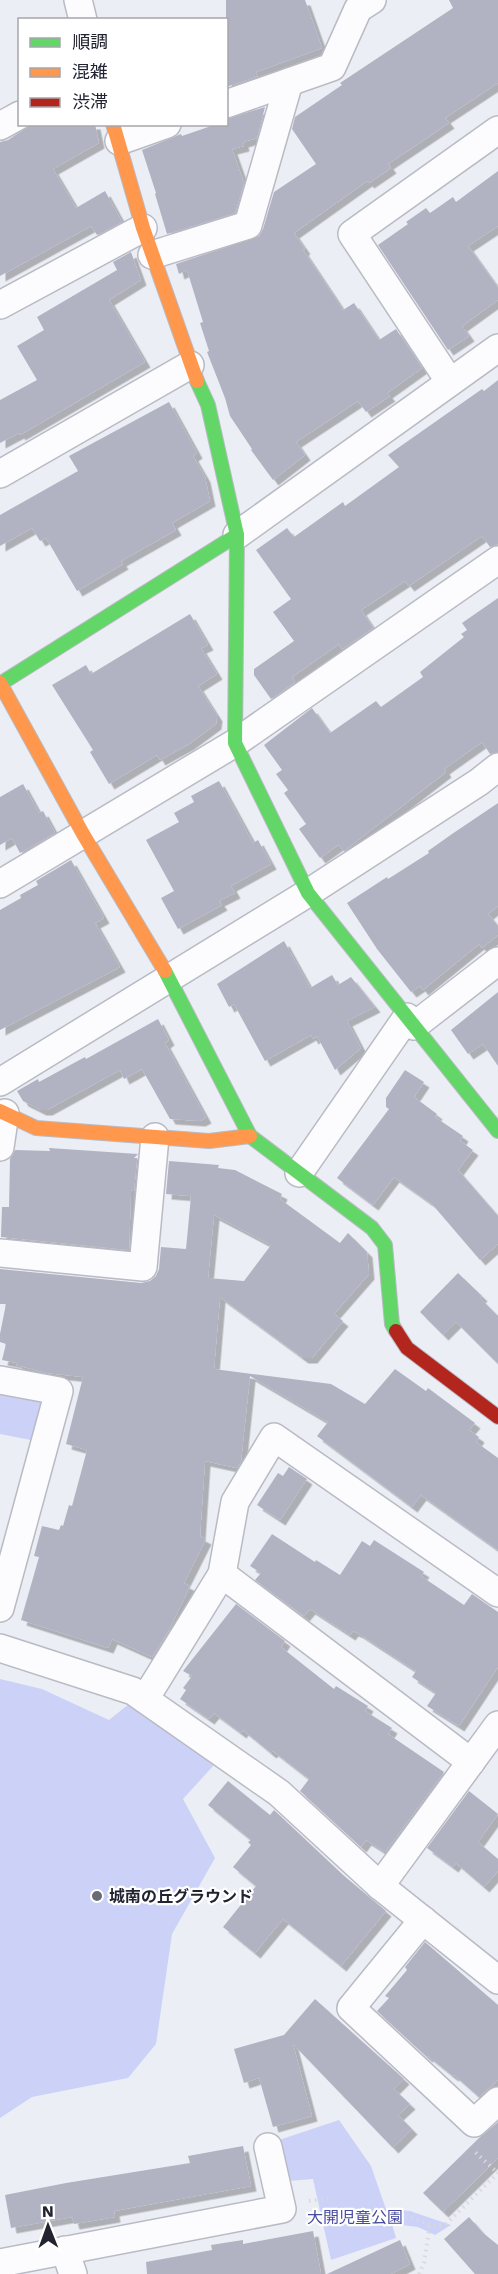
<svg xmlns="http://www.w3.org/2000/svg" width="498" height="2274" font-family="'Work Sans','Noto Sans JP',sans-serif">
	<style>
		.green { fill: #ccd2f7 }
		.building { fill: #b1b3c3; fill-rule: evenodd; filter: url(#shadow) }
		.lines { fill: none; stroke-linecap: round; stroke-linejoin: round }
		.street-casing { stroke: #b9bbc4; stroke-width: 30 }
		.fast-casing { stroke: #b9bbc4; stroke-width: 16 }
		.slow-casing { stroke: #b9bbc4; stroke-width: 16 }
		.jam-casing { stroke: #b9bbc4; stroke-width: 16 }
		.path { stroke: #d8d9dc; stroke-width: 4; stroke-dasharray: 1.5 4.5; stroke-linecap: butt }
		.street { stroke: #fcfcfe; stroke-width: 27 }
		.fast { stroke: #63d668; stroke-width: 14 }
		.slow { stroke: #ff974d; stroke-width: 14 }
		.jam { stroke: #b3261e; stroke-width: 14 }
		.poi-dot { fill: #686a75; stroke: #fff; stroke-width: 2 }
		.labels { text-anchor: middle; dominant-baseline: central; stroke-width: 4.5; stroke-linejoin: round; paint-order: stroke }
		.poi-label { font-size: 16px; font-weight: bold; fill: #212330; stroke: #fff; text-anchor: start }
		.park-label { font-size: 16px; fill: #484b9e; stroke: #fff }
	</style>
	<defs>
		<filter id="shadow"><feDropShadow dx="5.5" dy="5.5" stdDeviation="0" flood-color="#0004"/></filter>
	</defs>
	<rect width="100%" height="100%" fill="#eceef5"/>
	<g class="green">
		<path d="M0 1389 41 1398 48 1416 41 1442 0 1434Z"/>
		<path d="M0 1679 42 1689 109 1720 129 1704 214 1765 183 1799 215 1858 172 1934 156 2044 128 2078 32 2097 0 2118Z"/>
		<path d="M339 2120 371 2166 386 2209 410 2211 451 2225 435 2235 418 2227 392 2224 396 2238 331 2260 313 2179 289 2181 279 2140Z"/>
	</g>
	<g class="building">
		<path d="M226 0H305L322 48 256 72 258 76 226 87Z"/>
		<path d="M449 0H498V83L445 118 449 123 388 164 391 168 369 183 367 181 294 233 305 249 303 250 343 310 354 303 379 340 396 329 422 368 387 393 390 396 366 412 358 401 296 442 305 455 273 480 251 450 252 449 230 416 225 398 207 352 209 351 200 323 203 322 187 270 179 274 176 264 259 236 263 229 274 192 316 164 292 129 295 117 342 85 340 83 453 8Z"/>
		<path d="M265 107 257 138 243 142 244 146 232 149 244 183 235 213 167 234 155 194 156 193 142 150 181 134 182 136 217 124H226V119Z"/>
		<path d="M32 124H95L99 143 53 169 76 208 105 191 122 222 97 235 91 226 0 276V142L8 140Z"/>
		<path d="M498 171V226L468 246 498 288V300L462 326 469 336 448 350 378 245 408 224 406 222 426 208 430 213 453 197 456 202Z"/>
		<path d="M131 252 141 280 109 300 145 362 20 435 19 433 0 443V400L37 380 17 346 44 330 37 317 117 270 113 262Z"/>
		<path d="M498 380V544L490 547 482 536 409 586 405 581 361 610 373 628 342 649 339 644 292 677 295 682 271 699 254 675V669L294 641 273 612 291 599 256 550 287 528 294 537 343 502 345 506 399 467 388 455 482 389 484 391Z"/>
		<path d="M169 402 197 453 193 456 205 477 210 501 172 523 176 530 121 561 123 564 77 591 46 538 40 541 32 528 0 546V515L78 471 69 456Z"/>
		<path d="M498 598V752L490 754 482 742 444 769 446 772 344 851 338 845 320 858 299 829 306 824 284 793 288 790 276 774 282 770 264 745 312 708 330 733 376 701 381 707 423 677 420 672 464 637 461 634 467 630 462 623Z"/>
		<path d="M190 614 208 645 201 648 217 674 198 686 217 716 216 724 189 744 160 760 157 755 109 784 90 752 93 750 52 685 86 665 91 674Z"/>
		<path d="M219 781 253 843 258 840 271 864 231 886 235 893 219 901 222 905 178 929 161 898 174 891 146 840 179 822 174 813 194 802 191 796Z"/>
		<path d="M23 784 39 813 43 811 55 833 20 853 12 838 0 845V797Z"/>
		<path d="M498 803V906L488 914 498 926V935L482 948 479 944 423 990 420 986 411 992 377 949 347 903 387 877 388 879 429 853 428 851 452 834Z"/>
		<path d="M71 860 104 918 95 923 120 967 0 1030V910L21 898 20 895 38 885 36 881Z"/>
		<path d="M284 941 310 988 332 975 338 985 351 977 375 1007 347 1021 361 1048 335 1070 317 1036 313 1039 311 1035 265 1061 234 1004 229 1007 217 984Z"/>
		<path d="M498 992V1066L483 1044 468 1054 451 1030Z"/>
		<path d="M158 1019 169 1040 165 1043 206 1118 200 1121 170 1119 142 1069 124 1079 120 1070 47 1110H41L23 1101 17 1091 38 1079 39 1082 85 1057 86 1059Z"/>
		<path d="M405 1070 424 1082 414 1097 437 1114 435 1117 463 1136 460 1141 473 1150 458 1170 498 1216V1244L480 1260 432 1204 394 1177 373 1205 337 1178 389 1109 386 1107V1098Z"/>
		<path d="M49 1148 138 1154 134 1158H137L134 1191 131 1190 129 1250 1 1237 2 1207H9L10 1159 15 1150 50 1151Z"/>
		<path d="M169 1161 219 1165 218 1168 235 1170 282 1194 280 1199 340 1243 348 1233 367 1252 369 1274 334 1314 343 1321 312 1358H303L220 1297 214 1369 331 1384 365 1404 395 1369 426 1391 428 1388 475 1423 469 1430 479 1437 476 1442 498 1458V1550L421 1495 412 1507 317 1436 328 1422 250 1376 241 1461 237 1468 205 1461 200 1536 206 1539 184 1583 190 1586 169 1630 152 1657 112 1639 108 1648 21 1620 39 1557 34 1556 42 1526 59 1530 61 1525 63 1526 69 1505 72 1506 87 1450 66 1444 83 1377 47 1373 16 1365 17 1363 2 1360 6 1344 0 1342V1334L6 1304H0V1269L141 1283 150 1281 156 1276 159 1269 161 1247 186 1249 191 1196 166 1194ZM214 1215 271 1245 244 1281 208 1278Z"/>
		<path d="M458 1273 482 1296 480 1298 498 1316V1364L456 1322 443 1335 420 1312Z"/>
		<path d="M289 1467 307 1479 280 1520 257 1505 278 1473 283 1476Z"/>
		<path d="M272 1534 315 1562 316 1560 340 1575 362 1541 370 1546 374 1540 424 1572 421 1576 464 1605 472 1594 498 1612V1667L459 1726 427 1706 436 1693 412 1677 416 1671 358 1633 353 1631 350 1635 310 1609 304 1616 255 1580 261 1573 250 1566Z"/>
		<path d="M236 1604 285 1641 281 1647 334 1689 336 1686 368 1706 365 1711 392 1728 388 1734 444 1772 385 1852 366 1840 361 1847 300 1791 309 1779 273 1751 271 1753 243 1730 241 1733 214 1713 209 1719 180 1699 186 1690 183 1688 192 1676 183 1671Z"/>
		<path d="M228 1781 270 1815 274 1810 343 1875 386 1911 341 1966 283 1919 255 1953 223 1927 256 1886 233 1867 251 1845 248 1842 251 1840 208 1805Z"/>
		<path d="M469 1791 498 1814 478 1842 498 1859V1871L484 1887 456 1863 453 1867 427 1848Z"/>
		<path d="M425 1942 498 2005V2080L479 2097 454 2075 453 2076 428 2056 427 2057 377 2011 389 1998 385 1996 407 1970 405 1967Z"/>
		<path d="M315 1999 404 2079 394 2089 410 2104 398 2115 412 2129 393 2148 293 2044 312 2116 273 2127 259 2078 244 2083 234 2049 284 2035Z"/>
		<path d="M498 2122V2158L443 2212 423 2193 480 2137Z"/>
		<path d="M243 2146 251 2186 114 2211 115 2217 74 2224 72 2217 11 2228 5 2195 66 2183 190 2163 188 2156Z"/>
		<path d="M469 2217 483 2233 498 2245V2274H475L444 2239Z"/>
		<path d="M313 2231 321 2274H147L146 2262 212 2250 211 2245 243 2240V2244Z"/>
		<path d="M400 2240 410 2264 391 2274H327Z"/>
	</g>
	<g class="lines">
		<defs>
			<g id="street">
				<path d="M78 0 83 20"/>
				<path d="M226 104 332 67 358 9 372 0"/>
				<path d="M0 126 20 115"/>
				<path d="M119 141 167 124"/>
				<path d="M152 255 248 225 289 82"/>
				<path d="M0 305 143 228"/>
				<path d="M450 382 352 234 498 130"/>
				<path d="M0 474 190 365"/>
				<path d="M237 535 498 348"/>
				<path d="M0 884 235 743 498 560"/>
				<path d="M414 1026 498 961"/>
				<path d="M0 1082 308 893 479 782 498 767"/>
				<path d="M0 1147 5 1113"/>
				<path d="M299 1173 407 1017"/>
				<path d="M0 1253 143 1267 155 1137"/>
				<path d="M0 1380 59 1391 0 1608"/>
				<path d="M222 1574 471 1762"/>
				<path d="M0 1648 133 1691 279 1793 380 1886 498 1980"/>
				<path d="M145 1699 222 1574 235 1502 274 1437 498 1593"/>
				<path d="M380 1886 498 1725"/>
				<path d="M423 1920 351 2008 474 2123 498 2101"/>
				<path d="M65 2250 73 2274"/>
				<path d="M0 2263 282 2209 268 2147"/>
			</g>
			<g id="fast">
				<path d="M197 381 208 405 237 535 235 743 308 893 498 1131"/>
				<path d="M0 684 237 535"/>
				<path d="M165 971 250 1136 372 1228 385 1245 392 1324 396 1331"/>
			</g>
			<g id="slow">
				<path d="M113 124 143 228 197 381"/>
				<path d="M0 683 83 834 165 971"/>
				<path d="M0 1111 36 1128 209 1141 250 1136"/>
			</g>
			<path id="jam" d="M396 1331 407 1348 498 1417"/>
		</defs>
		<use href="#street" class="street-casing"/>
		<use href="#fast" class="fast-casing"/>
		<use href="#slow" class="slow-casing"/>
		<use href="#jam" class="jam-casing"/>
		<g class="path">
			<path d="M309 2201 331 2198"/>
			<path d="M387 2218C395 2218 405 2217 412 2218 424 2221 434 2229 446 2224L498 2173 475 2152"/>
			<path d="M419 2274 424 2263 430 2225"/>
		</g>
		<use href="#street" class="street"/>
		<use href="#fast" class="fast"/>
		<use href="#slow" class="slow"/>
		<use href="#jam" class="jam"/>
	</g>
	<circle class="poi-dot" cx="97" cy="1896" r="6"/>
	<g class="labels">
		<g class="poi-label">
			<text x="109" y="1896">城南の丘グラウンド</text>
		</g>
		<g class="park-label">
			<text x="355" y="2217">大開児童公園</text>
		</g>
	</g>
	<rect x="18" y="18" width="210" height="108" fill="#ffffff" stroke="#a6a7ac" stroke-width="1.5"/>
	<rect x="30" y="38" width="30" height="9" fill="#63d668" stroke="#a6a7ac" stroke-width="1.5"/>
	<text x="72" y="48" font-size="18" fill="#212330">順調</text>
	<rect x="30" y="68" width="30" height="9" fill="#ff974d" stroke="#a6a7ac" stroke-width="1.5"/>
	<text x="72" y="78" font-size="18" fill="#212330">混雑</text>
	<rect x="30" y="98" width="30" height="9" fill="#b3261e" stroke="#a6a7ac" stroke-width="1.5"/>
	<text x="72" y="108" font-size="18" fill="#212330">渋滞</text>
	<g transform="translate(48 2226) rotate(359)" stroke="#ffffff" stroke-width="4.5" paint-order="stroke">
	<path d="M0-4.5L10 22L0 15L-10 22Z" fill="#212330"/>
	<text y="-9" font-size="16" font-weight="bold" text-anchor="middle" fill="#212330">N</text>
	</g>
</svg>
